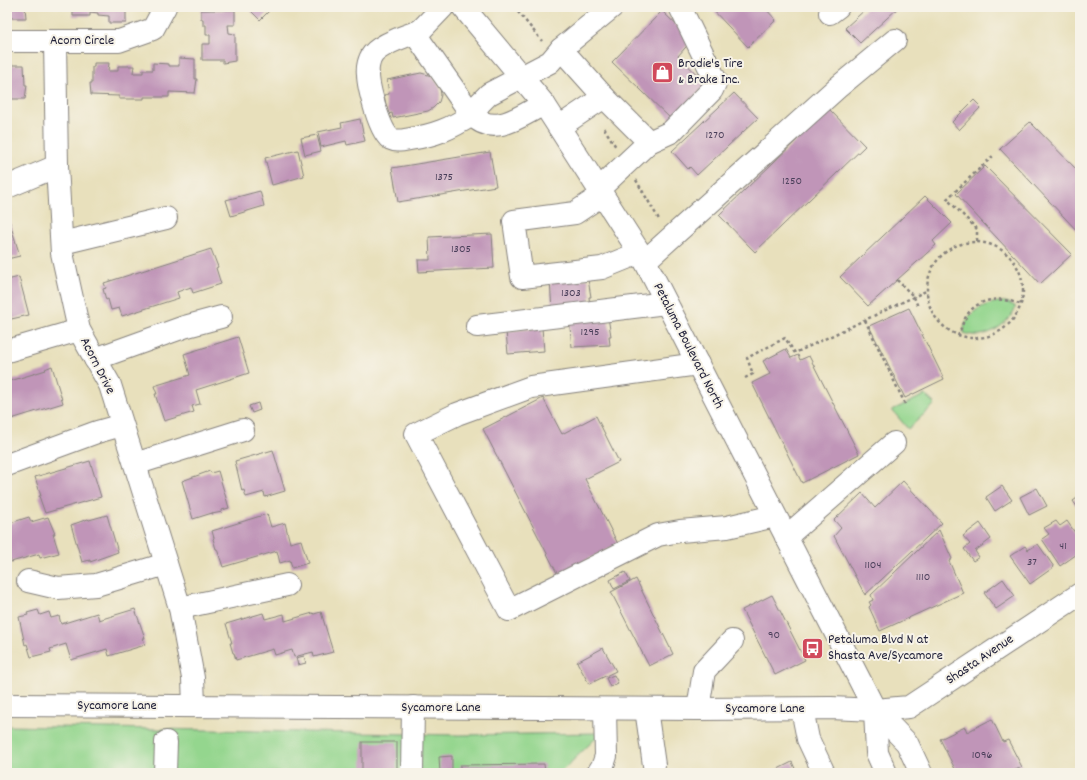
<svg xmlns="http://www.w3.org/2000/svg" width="1087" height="780" font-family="Dekko,sans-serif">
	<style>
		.green { fill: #94d68e; stroke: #5b7c64 }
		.building { fill: #c095b8 }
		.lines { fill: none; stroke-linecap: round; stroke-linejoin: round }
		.minor-casing { stroke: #85817c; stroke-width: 24 }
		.major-casing { stroke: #85817c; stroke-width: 24 }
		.path { stroke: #85817c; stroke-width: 2.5; stroke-dasharray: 3 3; stroke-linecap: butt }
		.minor { stroke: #fff; stroke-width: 22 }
		.major { stroke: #fff; stroke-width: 22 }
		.labels { text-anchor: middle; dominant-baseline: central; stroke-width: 4; stroke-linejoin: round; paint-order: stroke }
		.number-label { font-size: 12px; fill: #4a3f5a }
		.street-label { font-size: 14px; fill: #22223b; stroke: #f7f3e8 }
		.poi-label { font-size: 14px; fill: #22223b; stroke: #f7f3e8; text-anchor: start }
	</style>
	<rect width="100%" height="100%" fill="#f7f3e8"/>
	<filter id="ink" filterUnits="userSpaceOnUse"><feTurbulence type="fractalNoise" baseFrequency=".025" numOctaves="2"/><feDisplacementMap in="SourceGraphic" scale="8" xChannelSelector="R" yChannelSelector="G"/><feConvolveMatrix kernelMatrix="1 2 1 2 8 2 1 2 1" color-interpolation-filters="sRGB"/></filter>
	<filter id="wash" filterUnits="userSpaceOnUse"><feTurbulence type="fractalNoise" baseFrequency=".012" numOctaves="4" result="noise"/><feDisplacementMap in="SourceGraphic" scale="16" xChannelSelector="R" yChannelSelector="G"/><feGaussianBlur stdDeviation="0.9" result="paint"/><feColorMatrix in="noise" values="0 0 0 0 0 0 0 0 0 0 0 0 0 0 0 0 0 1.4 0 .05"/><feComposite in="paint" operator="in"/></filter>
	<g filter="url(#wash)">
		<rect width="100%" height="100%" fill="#e8e0bc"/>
		<g class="green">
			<path d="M998 302H1006L1015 306V309C1006 326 985 341 964 333 963 314 983 304 998 302Z"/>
			<path d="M925 395 935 404 908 429 892 410Z"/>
			<path d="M7 726 458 735 601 733 560 773H7Z"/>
		</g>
		<g id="blocks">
			<g class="building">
				<path d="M7 7H25L26 18H8Z"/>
				<path d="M73 7H126V23H109V16L98 15V13L90 12V16H73Z"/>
				<path d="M247 7H273L260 20Z"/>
				<path d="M710 7H764L776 20 748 47Z"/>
				<path d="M868 7H899L860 43 845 28Z"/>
				<path d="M201 10H235V25H228L229 33 235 34V61L223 63V60H202V44H210V35H206V25H203V19H201Z"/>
				<path d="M662 11 692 40 678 56 707 84 672 120 612 62Z"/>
				<path d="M179 58 195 59V79H197L195 93 169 92V97H144V99H119V96L91 95 90 83H92V67H94V63H109L108 71H118V66H134L133 73H143V70H153V63L169 64V66H179Z"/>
				<path d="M10 65H24L25 85H27L25 99H7V72H9Z"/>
				<path d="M421 73 432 76 440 87 441 95 439 102 433 108 428 111 393 118 392 113 388 114 384 95 389 94 387 80Z"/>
				<path d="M734 93 758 118 697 175 690 167 688 169 672 151Z"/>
				<path d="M974 100 981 107 959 130 952 122Z"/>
				<path d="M829 109 865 146 755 252 719 215Z"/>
				<path d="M360 119 365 141 347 145 346 141 321 147 318 132 342 127 341 123Z"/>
				<path d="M1030 122 1080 173V234L1000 149Z"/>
				<path d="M317 135 321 151 305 155 301 138Z"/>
				<path d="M298 150 304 176 272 185 265 158Z"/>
				<path d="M490 152 496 186 398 202 392 168Z"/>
				<path d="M985 166 1072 254 1040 284 956 194Z"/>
				<path d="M260 191 264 206 231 216 226 200Z"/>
				<path d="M925 196 952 223 933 241 936 245 868 306 840 277Z"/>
				<path d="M7 220H9L20 256 7 259Z"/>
				<path d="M492 234 494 268 419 272 418 260H430L429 237Z"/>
				<path d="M211 249 218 267 216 268 221 284 193 293 191 287 177 292 179 298 122 316 119 308 111 310 108 299 106 300 103 289 106 288 104 283Z"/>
				<path d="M19 277 29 315 7 320V280Z"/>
				<path d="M588 279 591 297H589L590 307 552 311 550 280Z"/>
				<path d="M909 308 944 379 905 398 869 326Z"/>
				<path d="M608 317 611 336H609L610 345 572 347 569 318Z"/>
				<path d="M542 328 544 351 508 354 506 331Z"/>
				<path d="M238 337 249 373 196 390 200 404 192 406 194 412 164 421 155 394H157L154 386 190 375 184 354Z"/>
				<path d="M786 349 791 358 798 355 800 360 809 356 859 454 802 483 752 383 770 374 763 361Z"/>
				<path d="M52 366 63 403 8 420 7 416V382L46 370 45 369Z"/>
				<path d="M543 398 562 434 596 416 619 462 585 479 618 544 558 575 483 429Z"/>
				<path d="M258 403 260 410 252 413 249 406Z"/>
				<path d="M273 450 285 491 265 497 264 492 246 497 244 490 242 491 235 461Z"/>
				<path d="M90 461 101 497 45 513 39 496H41L35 477Z"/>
				<path d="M210 471 211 473 218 471 229 508 222 510V512L212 514V513L193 519 182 481Z"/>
				<path d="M903 481 942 523 865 595 834 536 841 528 834 520 862 493 875 508Z"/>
				<path d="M1002 486 1012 500 995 511 986 497Z"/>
				<path d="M1037 488 1047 506 1029 515 1020 497Z"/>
				<path d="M1080 496V511L1073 501Z"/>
				<path d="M267 514 271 527 285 523 290 543 301 540 308 563 292 568 290 560 280 563 277 551 223 567 217 549H216L213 539 214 538 212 531Z"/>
				<path d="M107 515 118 552 90 562V560L82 562 71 525 88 519 89 520Z"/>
				<path d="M29 517 31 522 48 517 55 534H53L59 553 40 558 39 554 11 562 10 560 7 561V524Z"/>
				<path d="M1056 521 1060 526 1067 521 1080 540V552L1060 566 1042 539 1049 534 1044 528Z"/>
				<path d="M980 523 991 539 975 551 979 557 973 561 964 549 970 544 963 536Z"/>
				<path d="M939 530 952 559 949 561 963 593 880 631 869 607 871 605 869 602 873 600 871 595Z"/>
				<path d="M1038 544 1054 567 1030 584 1010 556 1025 546 1028 550Z"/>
				<path d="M625 572 630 581 614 589 610 580Z"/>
				<path d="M636 579 673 654 649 666 611 592Z"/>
				<path d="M1003 579 1015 596 996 609 984 593Z"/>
				<path d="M772 595 805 660 775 675 742 610Z"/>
				<path d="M135 609 145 638H143L145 645 109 656 107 649 71 660 66 644 50 649 51 652 31 657 27 644 25 645 19 617 28 615 27 613 38 610 40 615 49 612 51 618 59 616 61 624 97 613 99 620Z"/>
				<path d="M321 612 333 652 314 657 313 652 294 657 292 650 275 655 273 649 236 660 234 653H233L230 643H232L226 624 263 613 265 619 284 614 285 621 313 613 314 614Z"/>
				<path d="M603 648 616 671 589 684 577 662Z"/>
				<path d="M304 656 306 663 298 665 296 658Z"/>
				<path d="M614 675 618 683 610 687 606 678Z"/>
				<path d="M992 719 1003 742 1008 740 1022 767 1009 773H957L940 739 965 727 967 732Z"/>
				<rect x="362" y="742" width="35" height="29"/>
				<path d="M452 756V773H440L439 757Z"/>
				<path d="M792 762 797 773H770Z"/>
				<path d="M544 764 545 773H460V765Z"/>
			</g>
		</g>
	</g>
	<g filter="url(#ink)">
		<use href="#blocks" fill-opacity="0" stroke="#85817c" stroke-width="1"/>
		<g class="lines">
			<defs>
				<g id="minor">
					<path d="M443 7 420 31 419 36 420 41 472 115 480 103 489 94 550 62 561 49 612 7"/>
					<path d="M830 13 838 7"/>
					<path d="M420 31C408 35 381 44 373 54 369 59 367 68 368 74 368 86 380 134 391 139 397 142 404 140 410 139 435 135 450 129 472 115 494 138 522 115 544 104"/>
					<path d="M7 41H119L153 29 165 7"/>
					<path d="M55 41 57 166 62 253 79 330 110 385 180 608 193 678 194 706"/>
					<path d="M561 49 604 97 649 142 599 189"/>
					<path d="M559 127 604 97"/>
					<path d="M649 142 671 132 712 90 716 81 680 7"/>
					<path d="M7 187 57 166"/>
					<path d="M602 195 575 213 514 221 522 277 602 268 639 253"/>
					<path d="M62 243 166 218"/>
					<path d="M645 261 837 88 895 40"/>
					<path d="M477 326 666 303"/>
					<path d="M7 351 79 330"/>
					<path d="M95 359 184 327 221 317"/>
					<path d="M698 364 531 387 457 414 416 434 509 610 658 535 680 531 727 527 775 516"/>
					<path d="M135 464 243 430"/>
					<path d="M7 465 97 432 122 425"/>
					<path d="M786 537 894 443"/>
					<path d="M28 581 58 588 96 585 166 564"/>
					<path d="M180 608 287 585"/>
					<path d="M7 705 698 709 831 708 875 710 909 707 1080 594"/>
					<path d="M646 709 654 765"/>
					<path d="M698 709 704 671 732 641"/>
					<path d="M802 709 808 739 824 773"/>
					<path d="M165 773 166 742"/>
					<path d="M412 773 413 707"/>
					<path d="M598 773 603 765 606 756 605 709"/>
				</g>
				<g id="major">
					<path d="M463 7 544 104 645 261 875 710 907 743 921 773"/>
					<path d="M875 710 877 753 886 773"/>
				</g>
			</defs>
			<use href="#minor" class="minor-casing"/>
			<use href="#major" class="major-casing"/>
			<g class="path">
				<path d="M514 7 542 41"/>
				<path d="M604 128 616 147"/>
				<path d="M636 180 660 221"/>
				<path d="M977 241V229L947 199 994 155"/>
				<circle cx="975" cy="290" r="48"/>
				<path d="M897 280 914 297 918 307"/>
				<path d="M865 320 905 404"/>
				<path d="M958 336C961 329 963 321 967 315 980 296 1003 297 1022 305"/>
				<path d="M745 378 753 374 747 358 785 338 795 353 926 291"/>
			</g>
			<use href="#minor" class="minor"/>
			<use href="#major" class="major"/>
		</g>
	</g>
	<defs>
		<symbol id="shop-square" viewBox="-11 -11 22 22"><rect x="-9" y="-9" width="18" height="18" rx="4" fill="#d1495b" stroke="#f7f3e8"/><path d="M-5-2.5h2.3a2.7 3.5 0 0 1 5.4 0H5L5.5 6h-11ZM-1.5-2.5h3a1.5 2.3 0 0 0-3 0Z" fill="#fff"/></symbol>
		<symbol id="bus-square" viewBox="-11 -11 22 22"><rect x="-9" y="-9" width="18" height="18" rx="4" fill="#d1495b" stroke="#f7f3e8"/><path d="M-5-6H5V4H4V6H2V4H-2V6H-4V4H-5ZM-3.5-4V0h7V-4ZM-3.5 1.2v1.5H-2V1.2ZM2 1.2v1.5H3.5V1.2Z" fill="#fff"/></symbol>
	</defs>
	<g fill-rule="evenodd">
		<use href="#shop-square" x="650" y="60" width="25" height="25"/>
		<use href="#bus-square" x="800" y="636" width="25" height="25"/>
	</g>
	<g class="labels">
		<g class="number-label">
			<text x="715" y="135">1270</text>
			<text x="444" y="177">1375</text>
			<text x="792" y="181">1250</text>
			<text x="461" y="249">1305</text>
			<text x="571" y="293">1303</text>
			<text x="590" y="332">1295</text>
			<text x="1063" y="546">41</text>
			<text x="1032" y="562">37</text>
			<text x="873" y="565">1104</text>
			<text x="923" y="577">1110</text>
			<text x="774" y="635">90</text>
			<text x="982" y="755">1096</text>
		</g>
		<g class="street-label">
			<text x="82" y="41">Acorn Circle</text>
			<text transform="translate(688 346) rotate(63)">Petaluma Boulevard North</text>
			<text transform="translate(97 366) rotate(63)">Acorn Drive</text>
			<text transform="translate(980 660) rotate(-34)">Shasta Avenue</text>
			<text x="117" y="706">Sycamore Lane</text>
			<text x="441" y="708">Sycamore Lane</text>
			<text x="765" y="709">Sycamore Lane</text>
		</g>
		<g class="poi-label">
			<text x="678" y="64">Brodie's Tire<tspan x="678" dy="16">&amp; Brake Inc.</tspan></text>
			<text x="828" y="640">Petaluma Blvd N at<tspan x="828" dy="16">Shasta Ave/Sycamore</tspan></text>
		</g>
	</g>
	<rect width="1087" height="780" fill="none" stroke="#f7f3e8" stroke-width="24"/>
</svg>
